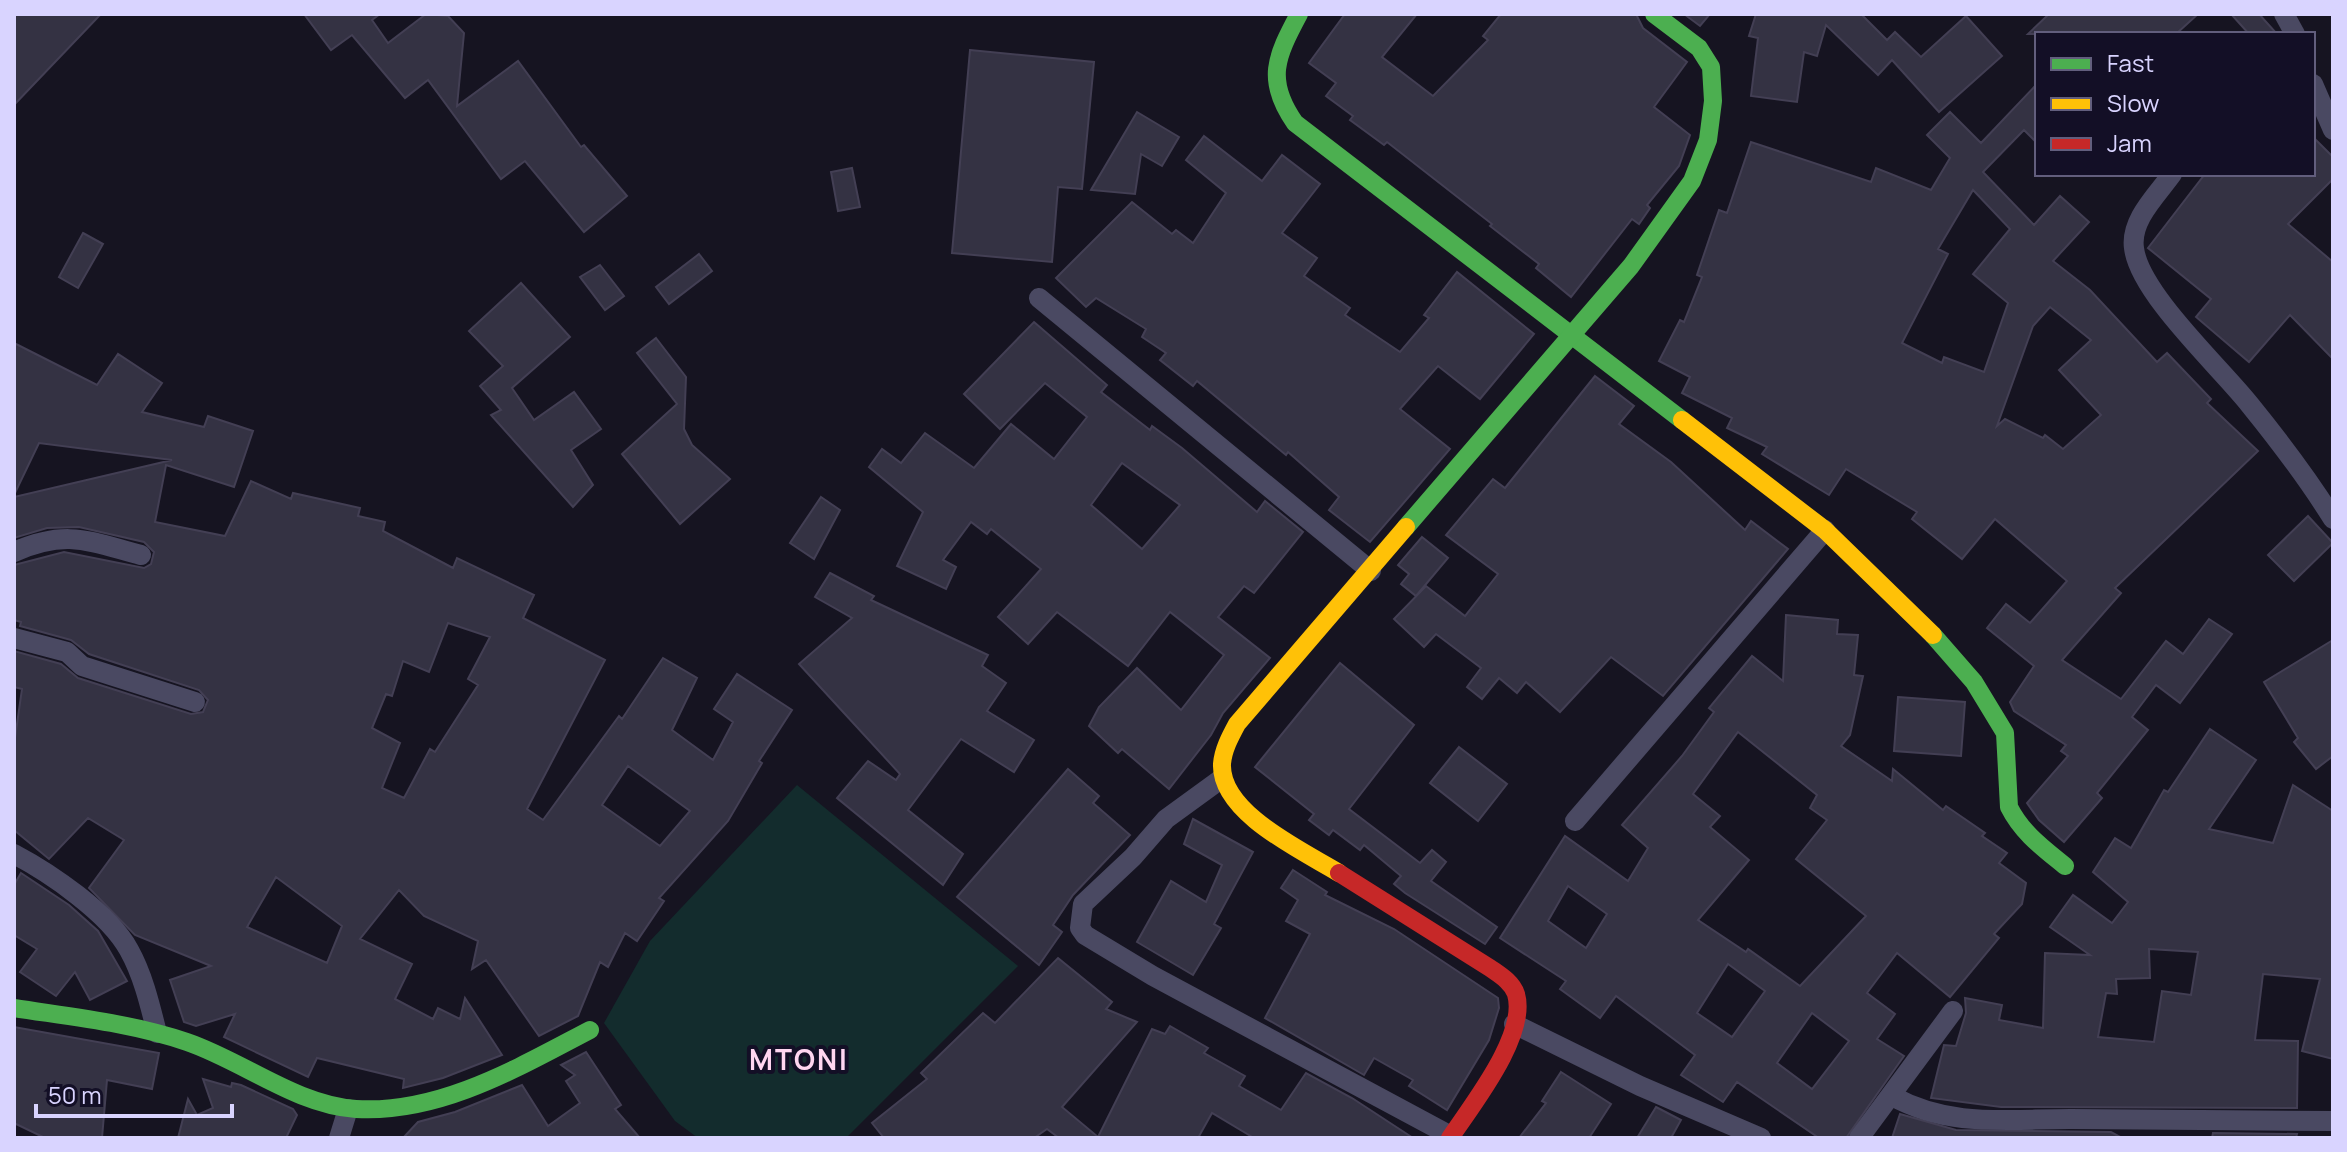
<svg xmlns="http://www.w3.org/2000/svg" width="2347" height="1152" font-family="Manrope,sans-serif">
	<style>
		.green { fill: #132c2d }
		.building { fill: #343243; stroke: #433f54; stroke-width: 2; fill-rule: evenodd }
		.lines { fill: none; stroke-linecap: round; stroke-linejoin: round }
		.street { stroke: #4a4962; stroke-width: 20 }
		.fast { stroke: #4caf50; stroke-width: 18 }
		.slow { stroke: #ffc107; stroke-width: 18 }
		.jam { stroke: #c62828; stroke-width: 18 }
		.labels { text-anchor: middle; dominant-baseline: central; stroke-width: 8; stroke-linejoin: round; paint-order: stroke }
		.district-label { font-size: 28px; font-weight: bold; letter-spacing: 2px; fill: #ffd6f0; stroke: #130f26 }
	</style>
	<rect width="100%" height="100%" fill="#161421"/>
	<path class="green" d="M797 785 1018 966 846 1138H698L675 1121 604 1023 650 941Z"/>
	<g class="building">
		<path d="M14 14H101L14 105Z"/>
		<path d="M304 14H380L372 20 388 43 426 14 448 16 464 33 457 106 518 61 581 147 584 145 627 196 584 232 525 161 501 179 428 80 405 98 352 35 331 50Z"/>
		<path d="M1345 14H1417L1382 57 1433 96 1488 40 1483 36 1501 14H1636L1643 28 1687 62 1654 107 1690 135 1679 166 1647 205 1650 208 1639 224 1632 219 1571 297 1536 268 1539 264 1490 226 1492 224 1387 142 1384 145 1350 120 1353 116 1326 96 1336 83 1309 63Z"/>
		<path d="M1684 14H1710L1700 26Z"/>
		<path d="M1756 14H1861L1887 40 1895 32 1921 57 1966 16 2002 56 1939 112 1892 60 1878 75 1826 25 1817 56 1804 52 1797 102 1751 96 1758 38 1749 36Z"/>
		<path d="M2049 14H2198L2176 34H2028Z"/>
		<path d="M2231 14H2259L2277 34H2249Z"/>
		<path d="M970 50 1094 62 1082 189 1058 187 1052 262 952 253Z"/>
		<path d="M2037 84V143L2024 130 1983 172 2034 225 2060 196 2089 222 2053 261 2090 290 2157 362 2167 353 2211 399 2207 403 2258 451 2115 588 2121 593 2062 660 2121 699 2166 641 2183 654 2209 619 2232 634 2180 703 2156 685 2132 717 2148 730 2097 793 2102 798 2064 842 2039 820 2027 803 2068 756 2061 751 2066 745 2014 711 2010 702 2034 666 1987 628 2006 604 2030 623 2067 581 1995 519 1962 559 1912 519 1917 512 1846 469 1829 495 1762 454 1767 447 1727 428 1732 418 1682 393 1690 377 1659 361 1680 320 1684 322 1702 277 1697 275 1719 210 1727 213 1751 142 1871 182 1876 168 1931 190 1950 158 1927 135 1950 112 1981 143ZM1973 190 2010 229 1973 274 2008 303 1984 372 1944 357 1942 363 1902 343 1948 254 1938 249ZM2050 307 2091 340 2059 370 2101 415 2063 449 2045 435 2043 438 2005 419 1997 426 2033 326Z"/>
		<path d="M1137 112 1179 137 1162 166 1141 154 1135 194 1091 190Z"/>
		<path d="M1204 136 1262 181 1282 155 1320 184 1282 233 1317 258 1304 276 1350 308 1345 315 1400 352 1429 318 1424 315 1457 272 1534 334 1480 399 1438 366 1400 409 1450 449 1370 542 1329 510 1339 497 1288 452 1286 455 1197 381 1193 386 1160 360 1166 353 1142 337 1146 329 1096 298 1086 307 1056 278 1132 202 1172 234 1176 230 1193 243 1226 193 1186 160Z"/>
		<path d="M2313 137 2333 157V179L2288 224 2333 262V359L2290 315 2249 362 2196 317 2211 299 2148 248 2205 174H2313Z"/>
		<path d="M852 168 860 207 838 211 831 172Z"/>
		<path d="M83 233 103 244 78 288 59 277Z"/>
		<path d="M699 254 712 271 669 304 656 287Z"/>
		<path d="M600 265 624 296 605 310 580 277Z"/>
		<path d="M521 283 570 337 512 388 534 420 574 392 601 429 571 450 593 485 573 507 491 415 501 410 480 386 503 366 469 331Z"/>
		<path d="M1034 322 1107 385 1101 392 1150 430 1152 426 1182 448 1257 512 1265 501 1303 532 1254 593 1244 586 1218 617 1270 658 1223 713 1211 735 1169 789 1122 749 1118 753 1089 726 1099 707 1137 668 1181 710 1224 655 1170 612 1128 666 1057 612 1028 644 998 617 1041 569 991 529 987 534 971 522 943 560 956 567 946 589 897 566 923 512 869 467 882 449 901 463 925 433 974 468 1011 424 1054 459 1087 417 1045 383 1000 429 964 394ZM1122 463 1180 505 1142 549 1091 505Z"/>
		<path d="M656 338 686 377 684 429 692 445 730 479 680 524 622 454 677 404 637 353Z"/>
		<path d="M14 343 97 385 118 354 162 383 142 412 204 427 208 416 253 431 234 487 166 465 155 522 225 536 251 481 291 499 293 493 360 508 358 516 385 522 383 531 453 568 457 558 534 595 523 618 605 660 527 809 543 820 619 716 622 719 663 658 697 678 672 730 713 760 733 722 714 709 737 674 792 710 759 761 762 763 728 821 659 898 664 901 637 941 625 933 608 967 600 962 578 1016 539 1036 486 960 472 969 478 941 424 916 399 890 360 939 412 964 395 999 433 1019 438 1008 460 1019 465 998 502 1055 443 1078 403 1088 404 1079 317 1058 308 1077 224 1037 235 1014 196 1026 184 1022 170 980 211 966 135 935 89 888 124 840 88 818 49 859 14 830V745L22 689 14 687V651L61 664 78 678 191 714 203 712 208 700 199 690 89 654 71 640 20 626 21 622 14 620V565L64 552 144 568 151 564 154 552 144 542 79 527 47 528 14 538V497L172 460 39 443 14 495ZM448 623 490 637 468 679 478 685 435 752 430 749 404 798 382 788 400 743 372 728 386 694 392 696 403 661 429 672ZM628 766 690 811 660 846 602 805ZM276 877 342 926 327 963 247 927Z"/>
		<path d="M1595 376 1634 406 1619 424 1671 462 1745 530 1751 521 1788 549 1663 696 1611 657 1560 712 1526 682 1517 693 1499 678 1482 699 1467 687 1481 668 1436 634 1424 647 1394 619 1426 586 1465 616 1498 574 1446 535 1493 479 1505 488Z"/>
		<path d="M821 497 840 510 814 559 790 543Z"/>
		<path d="M2308 516 2333 543 2294 581 2268 555Z"/>
		<path d="M1422 537 1448 558 1416 596 1401 584 1409 574 1398 565Z"/>
		<path d="M830 573 874 596 871 600 988 655 982 666 1006 683 987 711 1034 740 1014 772 961 739 908 810 963 854 943 885 837 798 868 761 896 780 900 774 799 664 852 618 815 597Z"/>
		<path d="M1786 615 1838 620 1837 634 1858 635 1854 675 1863 676 1850 735 1841 746 1892 781 1893 769 1943 810 1946 806 1985 833 1982 836 2007 853 1999 863 2026 883 2022 904 1994 934 1999 938 1950 997 1897 953 1867 993 1895 1014 1877 1039 1904 1056 1846 1138H1819L1737 1082 1723 1102 1681 1075 1695 1055 1616 996 1600 1018 1560 989 1566 981 1500 938 1565 836 1628 881 1648 848 1622 825 1682 756 1714 712 1709 708 1752 656 1783 681ZM1738 732 1817 795 1810 808 1827 820 1796 859 1866 916 1800 986 1748 949 1746 952 1698 920 1749 860 1710 827 1720 816 1693 794ZM1568 886 1607 914 1586 948 1548 921ZM1728 964 1765 991 1732 1037 1697 1013ZM1812 1013 1849 1041 1812 1089 1777 1063Z"/>
		<path d="M2333 640V756L2316 769 2294 742 2298 738 2264 682Z"/>
		<path d="M1340 663 1414 725 1349 809 1420 863 1432 850 1446 862 1431 881 1497 927 1485 944 1405 893 1394 884 1401 876 1364 845 1360 850 1333 830 1329 835 1309 820 1314 814 1255 767Z"/>
		<path d="M1898 697 1965 702 1961 756 1894 751Z"/>
		<path d="M2210 729 2256 760 2209 829 2273 843 2293 785 2333 811V1059L2302 1051 2320 979 2263 974 2255 1040 2298 1041 2297 1108 2001 1107 1931 1098 1944 1045 1956 1046 1966 1013 1965 998 2002 1005 1999 1020 2043 1028 2045 953 2090 955 2050 927 2073 895 2112 923 2128 902 2093 872 2115 838 2131 848 2164 790 2168 792ZM2149 949 2198 952 2191 995 2162 991 2154 1042 2098 1037 2106 993 2117 994 2116 979 2150 978Z"/>
		<path d="M1459 747 1507 784 1478 821 1430 783Z"/>
		<path d="M1068 769 1099 796 1093 803 1130 835 1073 895 1053 925 1062 932 1039 965 957 897Z"/>
		<path d="M1193 819 1253 852 1214 924 1221 928 1193 975 1137 942 1171 881 1206 902 1222 865 1184 844Z"/>
		<path d="M1293 870 1327 892 1325 895 1394 929 1498 998 1499 1008 1489 1040 1447 1110 1409 1086 1413 1080 1374 1058 1364 1075 1265 1018 1310 934 1286 921 1298 900 1281 888Z"/>
		<path d="M21 873 69 905 98 931 127 981 90 1000 75 972 56 996 20 972 37 949 14 935V885Z"/>
		<path d="M1058 958 1112 1002 1106 1009 1137 1022 1062 1107 1098 1137 1152 1029 1165 1034 1170 1026 1208 1048 1204 1053 1245 1076 1239 1086 1281 1110 1306 1073 1352 1098 1413 1138H1254L1212 1113 1198 1138H1059L1047 1129 1034 1138H884L872 1123 927 1079 921 1073 983 1013 995 1023Z"/>
		<path d="M14 1027 159 1053 152 1089 107 1080 102 1138H45L14 1123Z"/>
		<path d="M586 1052 621 1105 615 1109 640 1138H403L418 1122 455 1112 522 1085 548 1126 580 1103 566 1081 575 1075 561 1065Z"/>
		<path d="M1561 1072 1611 1104 1589 1138H1519L1546 1103 1542 1101Z"/>
		<path d="M203 1079 231 1087 232 1083 241 1085 293 1109 297 1115 286 1138H178L188 1099 197 1115 213 1108Z"/>
		<path d="M1656 1107 1681 1120 1671 1138H1637Z"/>
		<path d="M1900 1114 1956 1130 2111 1132 2122 1138H1892Z"/>
		<path d="M2213 1133 2297 1134 2296 1138H2212Z"/>
	</g>
	<g class="lines">
		<g class="street">
			<path d="M2284 14 2295 34"/>
			<path d="M2313 84 2333 130"/>
			<path d="M2172 174C2157 195 2130 220 2134 248 2139 293 2221 368 2250 405 2280 442 2308 479 2333 519"/>
			<path d="M1039 298 1371 571"/>
			<path d="M14 552C67 529 88 541 141 555"/>
			<path d="M14 638 67 652 82 666 195 702"/>
			<path d="M1221 779 1166 819 1133 857 1083 904 1080 928 1085 935 1153 976 1451 1136"/>
			<path d="M1575 821 1825 530"/>
			<path d="M14 854C50 873 109 913 129 950 143 975 150 1005 157 1033"/>
			<path d="M1514 1024 1640 1086 1761 1138"/>
			<path d="M1892 1096C1950 1128 2006 1119 2070 1119 2158 1120 2245 1120 2333 1121"/>
			<path d="M339 1138 348 1109"/>
			<path d="M1859 1138 1953 1011"/>
		</g>
		<g class="fast">
			<path d="M1299 14C1276 57 1265 80 1295 123L1682 420"/>
			<path d="M1406 527 1631 266 1692 181 1708 140 1713 101 1711 67 1699 48 1654 14"/>
			<path d="M1933 635 1974 682 2005 733 2009 807C2022 833 2043 848 2065 866"/>
			<path d="M14 1008C72 1017 131 1023 187 1042 243 1061 296 1105 356 1109 440 1114 519 1067 590 1030"/>
		</g>
		<g class="slow">
			<path d="M1682 420 1825 530 1933 635"/>
			<path d="M1339 873C1303 851 1220 813 1222 764 1223 750 1230 737 1237 724L1406 527"/>
		</g>
		<path class="jam" d="M1339 873 1490 968C1500 975 1512 982 1516 994 1528 1035 1472 1105 1450 1138"/>
	</g>
	<g class="labels">
		<g class="district-label">
			<text x="799" y="1059">MTONI</text>
		</g>
	</g>
	<rect width="2347" height="1152" fill="none" stroke="#d9d4ff" stroke-width="32"/>
	<rect x="2035" y="32" width="280" height="144" fill="#130f26" stroke="#625e7d" stroke-width="2"/>
	<rect x="2051" y="58" width="40" height="12" fill="#4caf50" stroke="#625e7d" stroke-width="2"/>
	<text x="2107" y="72" font-size="24" fill="#d9d4ff">Fast</text>
	<rect x="2051" y="98" width="40" height="12" fill="#ffc107" stroke="#625e7d" stroke-width="2"/>
	<text x="2107" y="112" font-size="24" fill="#d9d4ff">Slow</text>
	<rect x="2051" y="138" width="40" height="12" fill="#c62828" stroke="#625e7d" stroke-width="2"/>
	<text x="2107" y="152" font-size="24" fill="#d9d4ff">Jam</text>
	<path d="M36 1104v12h196v-12" fill="none" stroke="#d9d4ff" stroke-width="4"/>
	<text x="48" y="1104" font-size="24" fill="#d9d4ff" stroke="#130f26" stroke-width="6" paint-order="stroke">50 m</text>
</svg>
